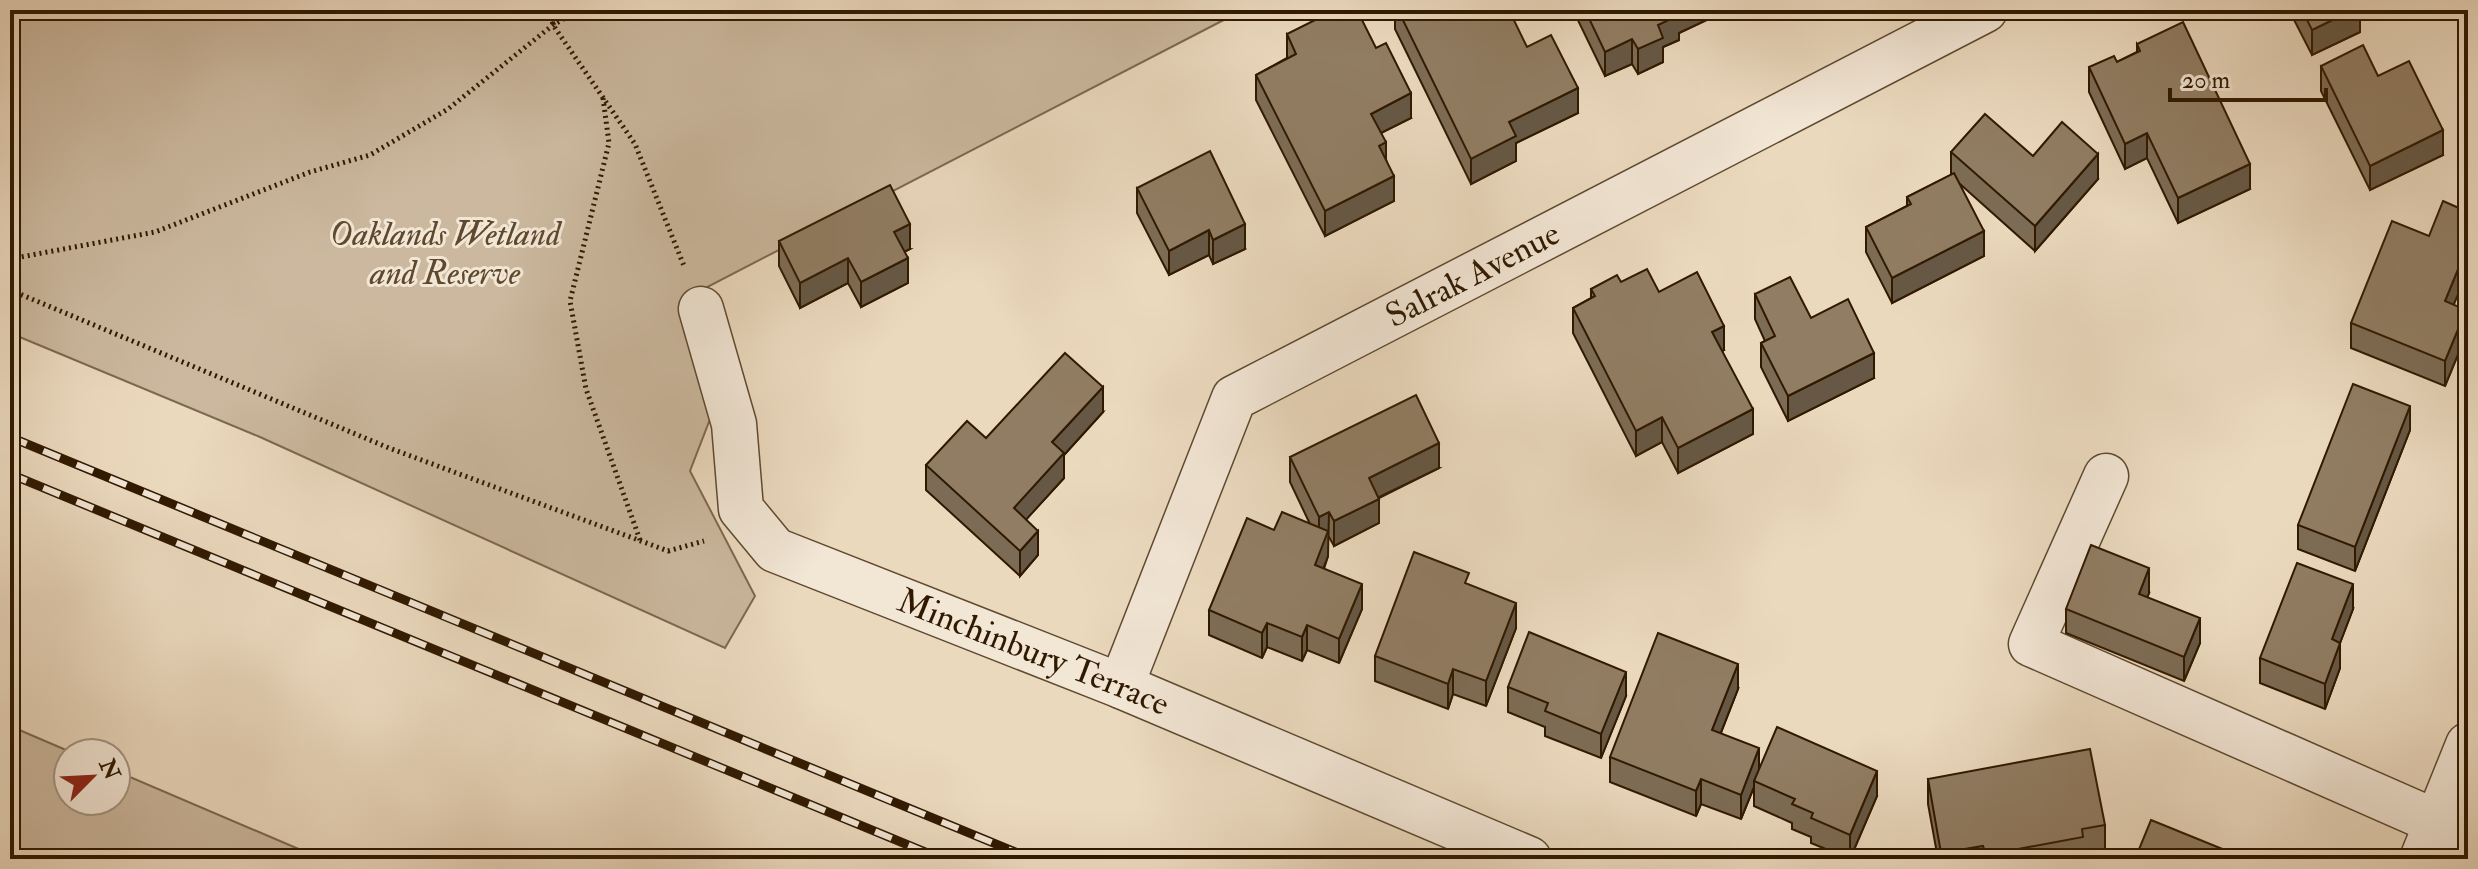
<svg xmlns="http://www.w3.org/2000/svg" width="2478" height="869" font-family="'IM FELL Double Pica',serif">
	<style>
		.green { fill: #cbb89e; stroke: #7e684f; stroke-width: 2 }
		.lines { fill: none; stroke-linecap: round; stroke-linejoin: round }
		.minor-casing { stroke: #5f4930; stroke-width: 47 }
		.path { stroke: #301900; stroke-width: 5; stroke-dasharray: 2 4; stroke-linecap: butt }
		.minor { stroke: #f2e6d5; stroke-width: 44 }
		.rail-casing { stroke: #301900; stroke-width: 9 }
		.rail { stroke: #f2e6d5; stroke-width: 6; stroke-dasharray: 18; stroke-linecap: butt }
		.wall { fill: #7d6c55; stroke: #301900; stroke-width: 2 }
		.shaded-wall { fill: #665845; stroke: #301900; stroke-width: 2 }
		.building { fill: #917d63; stroke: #301900; stroke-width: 2 }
		.labels { text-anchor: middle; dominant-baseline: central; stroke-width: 6; stroke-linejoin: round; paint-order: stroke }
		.park-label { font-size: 34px; font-style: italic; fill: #5e492f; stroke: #f2e6d5 }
		.street-label { font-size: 34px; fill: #301900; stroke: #f2e6d5 }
	</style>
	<rect width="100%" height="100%" fill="#ebd9be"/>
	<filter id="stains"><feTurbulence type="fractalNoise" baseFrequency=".0025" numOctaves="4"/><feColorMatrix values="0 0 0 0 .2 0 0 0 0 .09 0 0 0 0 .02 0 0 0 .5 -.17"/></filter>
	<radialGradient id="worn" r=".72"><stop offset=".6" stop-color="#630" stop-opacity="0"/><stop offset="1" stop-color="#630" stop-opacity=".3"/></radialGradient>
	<g class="green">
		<path d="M10 10H1243L686 298 717 401 690 471 755 596 725 648 260 437 10 333Z"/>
		<path d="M10 726 73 753H68V801H116V771L322 859H10Z"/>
	</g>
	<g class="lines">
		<defs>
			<g id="minor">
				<path id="s1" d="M701 309 734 424 741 509 775 550 1121 686 1529 859"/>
				<path d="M2106 476 2031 644 2468 836"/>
				<path id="s2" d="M1121 686 1234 398 1985 10"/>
				<path d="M2422 859 2468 745"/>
			</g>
		</defs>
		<use href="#minor" class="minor-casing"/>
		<g class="path">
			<path d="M550 10 553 25 635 144 684 266"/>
			<path d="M553 24 562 10"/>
			<path d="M603 98 609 143 570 301 586 389 640 540"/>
			<path d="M10 259 155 232 310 172 370 155 448 109 553 25 579 10"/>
			<path d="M10 290 389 448 668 551 704 541"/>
		</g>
		<use href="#minor" class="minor"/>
		<defs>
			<g id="rail">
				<path d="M10 437 1032 859"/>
				<path d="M10 474 942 859"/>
			</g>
		</defs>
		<use href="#rail" class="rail-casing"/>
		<use href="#rail" class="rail"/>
	</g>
	<g class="wall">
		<path d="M1395 10 1527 47 1578 113 1516 143V161L1471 184 1395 29Z"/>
		<path d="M1573 10H1717V15L1679 33V40L1663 47V62L1638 74 1632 64 1605 76Z"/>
		<path d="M2289 10H2360V32L2312 55Z"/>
		<path d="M1287 34 1411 118 1381 133 1394 201 1325 236 1256 100V75L1287 58Z"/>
		<path d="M2137 44 2250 189 2178 223 2147 158 2125 169 2089 92V67L2117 62 2137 52Z"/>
		<path d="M2321 66 2378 76 2443 155 2370 190 2321 91Z"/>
		<path d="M1951 152 2033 156 2098 179 2035 251 1960 184 1984 256 1892 303 1866 252V227L1907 206V197L1951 175Z"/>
		<path d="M1137 188 1245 249 1213 264 1209 255 1169 275 1137 213Z"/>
		<path d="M779 241 910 249 904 252 908 283 861 307 848 283 800 308 779 266Z"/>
		<path d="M1621 282 1659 292 1724 350 1722 351 1753 434 1678 473 1662 442 1636 456 1573 333V308L1591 298V289Z"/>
		<path d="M1755 294 1811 318 1874 378 1788 421 1761 367V343L1765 341 1755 319Z"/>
		<path d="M2453 305 2466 335 2445 386 2351 348V323Z"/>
		<path d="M1103 412 1064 455V478L1026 519 1038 555 1020 576 926 490V465L986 438Z"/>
		<path d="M2410 430 2355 571 2298 549V525Z"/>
		<path d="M1290 457 1439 468 1379 498V523L1334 546 1329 537H1328V556L1324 569 1362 609 1339 663 1307 650 1302 661 1267 647 1262 658 1209 635V610L1274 530 1310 524 1290 482Z"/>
		<path d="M1469 585 1516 628 1486 706 1453 694 1448 709 1375 681V656Z"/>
		<path d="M2149 593 2147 597 2200 643 2184 681 2066 633V609Z"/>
		<path d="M2353 609 2340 643V668L2325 709 2260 683V658Z"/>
		<path d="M1508 687 1626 696 1601 758 1545 736V727L1508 712Z"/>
		<path d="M1738 689 1721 733 1759 769 1877 796 1850 859 1811 843V837L1792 829V823L1754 806V787L1741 819 1701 804 1696 816 1610 782V757Z"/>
		<path d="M1928 779 2105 825V849L2083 853V859H1938L1928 804Z"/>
	</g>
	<g class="shaded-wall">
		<path d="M1676 10H1717V15L1679 33V40L1663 47V62L1638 74V49L1658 25Z"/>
		<path d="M2353 10H2360V32L2312 55V30Z"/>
		<path d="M1632 39V64L1605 76V52Z"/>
		<path d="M1578 88V113L1516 143V161L1471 184V159L1509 122Z"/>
		<path d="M1411 93V118L1371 138V114Z"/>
		<path d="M2443 130V155L2370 190V166Z"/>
		<path d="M2147 133V158L2125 169V144Z"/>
		<path d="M1386 142V167L1379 146Z"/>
		<path d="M2098 154V179L2035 251V226Z"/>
		<path d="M2250 164V189L2178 223V198Z"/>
		<path d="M1394 176V201L1325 236V211Z"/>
		<path d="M910 224V249L894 257V232Z"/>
		<path d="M1245 224V249L1213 264V240Z"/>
		<path d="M1209 230V255L1169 275V251Z"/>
		<path d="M1984 231V256L1892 303V278Z"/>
		<path d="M2468 245V270L2445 326V301Z"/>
		<path d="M848 258V283L800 308V283Z"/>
		<path d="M908 258V283L861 307V282Z"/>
		<path d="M2466 310V335L2445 386V361Z"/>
		<path d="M1724 326V350L1712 357V332Z"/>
		<path d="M1874 353V378L1788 421V396Z"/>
		<path d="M1103 387V412L1064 455V478L1014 533V508L1052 442Z"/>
		<path d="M2410 406V430L2355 571V547Z"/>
		<path d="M1753 409V434L1678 473V448Z"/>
		<path d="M1662 417V442L1636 456V431Z"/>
		<path d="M1439 443V468L1369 502V478Z"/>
		<path d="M1379 499V523L1334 546V521Z"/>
		<path d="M1329 512 1328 556 1315 590V565L1319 542V517Z"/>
		<path d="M1038 531V555L1020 576V551Z"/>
		<path d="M2149 568V593L2139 619V594Z"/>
		<path d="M1362 584V609L1339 663V639Z"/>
		<path d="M2353 584V609L2332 664V639Z"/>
		<path d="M1516 603V628L1486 706V681Z"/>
		<path d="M2200 618V643L2184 681V657Z"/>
		<path d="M1267 623V647L1262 658V633Z"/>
		<path d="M1307 625V650L1302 661V637Z"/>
		<path d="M2340 643V668L2325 709V684Z"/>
		<path d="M1738 664V689L1712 755V730Z"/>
		<path d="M1453 669V694L1448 709V684Z"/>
		<path d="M1626 672V696L1601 758V734Z"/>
		<path d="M1759 748V773L1754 781V787L1741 819V795Z"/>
		<path d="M1877 771V796L1850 859V835Z"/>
		<path d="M1701 779V804L1696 816V791Z"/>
	</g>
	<g class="building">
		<path d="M1335 10H1357L1376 48 1386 43 1411 93 1371 114 1386 142 1379 146 1394 176 1325 211 1256 75 1296 54 1287 34Z"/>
		<path d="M1398 10H1509L1527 47 1551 35 1578 88 1509 122 1516 136 1471 159Z"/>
		<path d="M1585 10H1676L1679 15 1658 25 1663 38 1638 49 1632 39 1605 52Z"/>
		<path d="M2302 10H2353L2312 30Z"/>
		<path d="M2183 22 2250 164 2178 198 2147 133 2125 144 2089 67 2114 56 2117 62 2140 51 2137 44Z"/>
		<path d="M2363 45 2378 76 2409 61 2443 130 2370 166 2321 66Z"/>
		<path d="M1985 114 2033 156 2062 122 2098 154 2035 226 1951 152Z"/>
		<path d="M1210 151 1245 224 1213 240 1209 230 1169 251 1137 188Z"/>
		<path d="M1954 173 1984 231 1892 278 1866 227 1911 204 1907 197Z"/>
		<path d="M890 185 910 224 894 232 908 258 861 282 848 258 800 283 779 241Z"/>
		<path d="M2443 201 2468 212V245L2445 301 2466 310 2445 361 2351 323 2392 221 2429 236Z"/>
		<path d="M1647 269 1659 292 1697 272 1724 326 1712 332 1753 409 1678 448 1662 417 1636 431 1573 308 1595 296 1591 289 1617 275 1621 282Z"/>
		<path d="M1790 277 1811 318 1848 299 1874 353 1788 396 1761 343 1775 336 1755 294Z"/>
		<path d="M1065 353 1103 387 1052 442 1064 453 1014 508 1038 531 1020 551 926 465 967 421 986 438Z"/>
		<path d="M2353 384 2410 406 2355 547 2298 525Z"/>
		<path d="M1416 395 1439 443 1369 478 1379 499 1334 521 1329 512 1319 517 1290 457Z"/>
		<path d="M1282 512 1328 531 1315 565 1362 584 1339 639 1307 625 1302 637 1267 623 1262 633 1209 610 1247 518 1274 530Z"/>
		<path d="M2091 545 2149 568 2139 594 2200 618 2184 657 2066 609Z"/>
		<path d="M1414 552 1469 573 1465 583 1516 603 1486 681 1453 669 1448 684 1375 656Z"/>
		<path d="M2297 563 2353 584 2332 639 2340 643 2325 684 2260 658Z"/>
		<path d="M1529 632 1626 672 1601 734 1545 711 1548 703 1508 687Z"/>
		<path d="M1658 633 1738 664 1712 730 1759 748 1741 795 1701 779 1696 791 1610 757Z"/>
		<path d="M1777 727 1877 771 1850 835 1811 818 1813 813 1792 804 1795 799 1754 781Z"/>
		<path d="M2090 749 2105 825 2082 829 2083 837 1986 855 1983 846 1941 853 1928 779Z"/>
		<path d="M2151 820 2247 859H2135Z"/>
	</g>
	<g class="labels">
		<g class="park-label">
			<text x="445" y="234">Oaklands Wetland<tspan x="445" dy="39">and Reserve</tspan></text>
		</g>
		<g class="street-label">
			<text stroke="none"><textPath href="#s2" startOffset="578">Salrak Avenue</textPath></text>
			<text stroke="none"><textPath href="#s1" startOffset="536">Minchinbury Terrace</textPath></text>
		</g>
	</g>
	<rect width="2478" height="869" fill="none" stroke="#ebd9be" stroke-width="40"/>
	<rect x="12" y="12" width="2454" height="845" fill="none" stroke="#301900" stroke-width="4"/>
	<rect x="20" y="20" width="2438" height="829" fill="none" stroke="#301900" stroke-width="2"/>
	<g transform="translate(92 777) rotate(66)"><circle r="38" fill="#f2e6d5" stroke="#a49480" stroke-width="2"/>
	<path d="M0-6L14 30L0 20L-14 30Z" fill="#8f2418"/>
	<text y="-12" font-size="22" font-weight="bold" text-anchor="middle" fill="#301900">N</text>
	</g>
	<path d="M2170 88v12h156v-12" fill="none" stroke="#301900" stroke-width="4"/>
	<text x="2182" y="88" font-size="24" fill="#301900" stroke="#f2e6d5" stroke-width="6" paint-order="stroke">20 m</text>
	<rect width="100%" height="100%" filter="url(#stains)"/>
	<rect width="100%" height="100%" fill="url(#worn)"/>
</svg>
